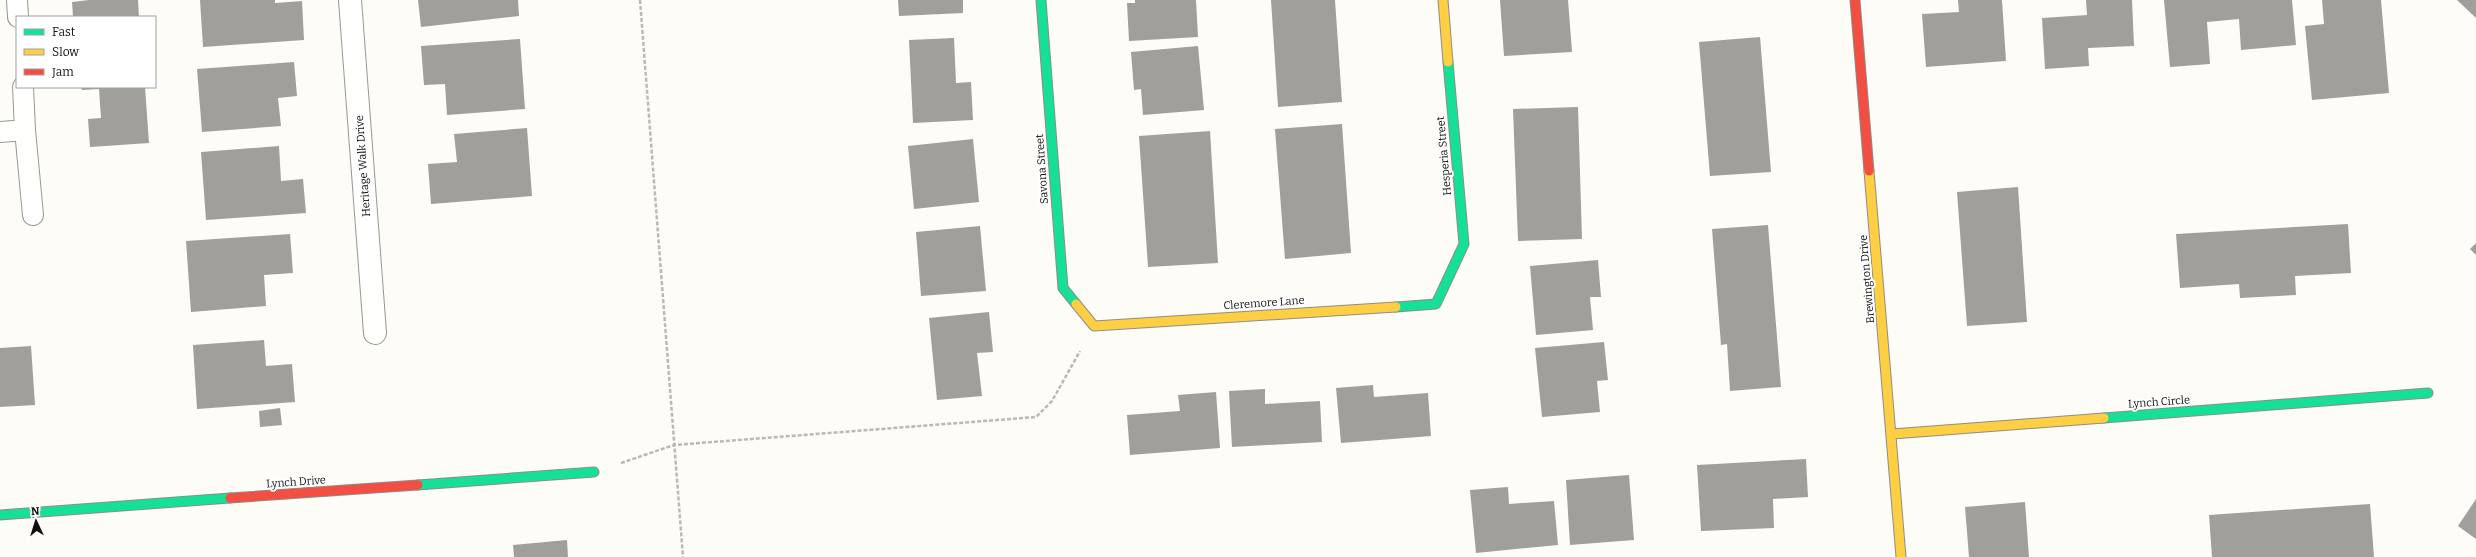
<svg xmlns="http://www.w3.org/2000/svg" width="2476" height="557" font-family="Bitter,serif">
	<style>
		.building { fill: #a19f9c }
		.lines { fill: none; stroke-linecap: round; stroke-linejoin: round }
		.lane-casing { stroke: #979795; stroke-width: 22 }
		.street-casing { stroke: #979795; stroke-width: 24 }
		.fast-casing { stroke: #8e8d8b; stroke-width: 11 }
		.slow-casing { stroke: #8e8d8b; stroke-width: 11 }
		.jam-casing { stroke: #8e8d8b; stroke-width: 11 }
		.path { stroke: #b9b9b8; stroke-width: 2.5; stroke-dasharray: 4 2; stroke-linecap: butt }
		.lane { stroke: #fffffe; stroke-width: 20 }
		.street { stroke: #fffffe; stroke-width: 22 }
		.fast { stroke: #16e098; stroke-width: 9 }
		.slow { stroke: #ffcf43; stroke-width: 9 }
		.jam { stroke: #f24e42; stroke-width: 9 }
		.labels { text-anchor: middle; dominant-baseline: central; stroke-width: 4; stroke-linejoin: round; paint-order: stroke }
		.street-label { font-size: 11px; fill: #111; stroke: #fff }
	</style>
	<rect width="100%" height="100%" fill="#fdfcf7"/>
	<g class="building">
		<path d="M89 0H138L139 17H73L72 2Z"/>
		<path d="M200 0H275V3L302 1 304 40 203 47Z"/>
		<path d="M418 0H518L519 16 421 27Z"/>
		<path d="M898 0H963V13L899 16Z"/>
		<path d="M1135 0H1196L1198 37 1129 41 1127 3H1135Z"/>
		<path d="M1271 0H1335L1342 102 1278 107Z"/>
		<path d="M1500 0H1568L1572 52 1504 56Z"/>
		<path d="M1958 0H2002L2006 61 1926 67 1922 14 1959 12Z"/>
		<path d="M2086 0H2132L2134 46 2088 48 2089 66 2045 69 2042 18 2087 15Z"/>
		<path d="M2164 0H2292L2296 45 2241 50 2239 19 2207 22 2210 64 2170 67Z"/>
		<path d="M2322 0H2381L2389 93 2312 100 2305 26 2324 24Z"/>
		<path d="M2457 0H2476V18Z"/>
		<path d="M1760 37 1771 172 1710 176 1699 42Z"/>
		<path d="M954 38 956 83 971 82 973 120 913 123 909 40Z"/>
		<path d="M520 39 525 109 447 115 445 84 424 85 421 46Z"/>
		<path d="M1198 46 1204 110 1143 115 1141 89 1134 90 1131 52Z"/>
		<path d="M294 62 297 96 278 98 281 126 202 132 197 69Z"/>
		<path d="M81 87H145L149 143 90 147 88 119 101 118 99 89 82 90Z"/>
		<path d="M1578 107 1582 239 1518 241 1513 109Z"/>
		<path d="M1342 124 1351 253 1285 259 1275 129Z"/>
		<path d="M527 128 532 196 431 204 428 164 457 162 454 134Z"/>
		<path d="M1210 131 1218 263 1148 267 1139 136Z"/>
		<path d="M973 139 979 202 914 209 908 146Z"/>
		<path d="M279 146 281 181 303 179 306 213 206 220 201 152Z"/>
		<path d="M2018 187 2027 322 1967 326 1957 192Z"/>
		<path d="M2348 224 2351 273 2295 276 2296 295 2240 298 2239 284 2180 288 2176 234Z"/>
		<path d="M1768 225 1781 387 1730 391 1727 344 1721 345 1712 229Z"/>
		<path d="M980 226 986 291 921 296 916 232Z"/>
		<path d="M290 234 293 273 264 275 266 306 191 312 186 241Z"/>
		<path d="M2476 243V255L2470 249Z"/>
		<path d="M1598 260 1601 297H1590L1593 330 1536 335 1530 266Z"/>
		<path d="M989 312 993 352 977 353 982 396 937 400 929 318Z"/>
		<path d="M264 340 266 366 292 364 295 402 197 409 193 345Z"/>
		<path d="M1604 342 1608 380 1597 381 1600 412 1542 417 1535 348Z"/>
		<path d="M31 346 35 405 0 407V348Z"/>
		<path d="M1373 385 1374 397 1428 393 1431 436 1341 443 1336 388Z"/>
		<path d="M1265 389V404L1320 401 1322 442 1232 447 1229 391Z"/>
		<path d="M1216 392 1220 448 1130 455 1127 415 1180 411 1178 395Z"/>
		<path d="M280 408 282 425 260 427 259 411Z"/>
		<path d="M1806 459 1808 497 1773 499 1774 528 1701 531 1697 465Z"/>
		<path d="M1629 475 1634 540 1570 545 1566 480Z"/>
		<path d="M1508 487 1509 504 1554 501 1558 545 1476 553 1470 490Z"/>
		<path d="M2476 499V539L2458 526Z"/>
		<path d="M2025 502 2029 557H1969L1965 507Z"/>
		<path d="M2370 504 2374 557H2212L2209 515Z"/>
		<path d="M567 540 568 557H514L513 545Z"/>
	</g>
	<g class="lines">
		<defs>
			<g id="lane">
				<path d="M17 0 18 17"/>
				<path d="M25 130 33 215"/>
				<path d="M0 132 25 130 23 87"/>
			</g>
			<path id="street" d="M350 0 375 333"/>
			<g id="fast">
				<path d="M1041 0 1063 288 1076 304"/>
				<path d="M1396 307 1436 304 1464 244 1448 62"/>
				<path d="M2104 418 2428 393"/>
				<path d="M418 485 594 472"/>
				<path d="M0 515 230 498"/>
			</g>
			<g id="slow">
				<path d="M1443 0 1448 62"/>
				<path d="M1869 171 1901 557"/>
				<path d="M1076 304 1094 326 1396 307"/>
				<path d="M1892 434 2104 418"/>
			</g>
			<g id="jam">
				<path d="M1855 0 1869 171"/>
				<path d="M230 498 418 485"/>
			</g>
		</defs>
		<use href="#lane" class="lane-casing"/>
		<use href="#street" class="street-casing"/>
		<use href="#fast" class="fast-casing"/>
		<use href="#slow" class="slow-casing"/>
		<use href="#jam" class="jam-casing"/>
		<g class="path">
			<path d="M640 0 683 557"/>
			<path d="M621 463 674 445 1036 417 1052 401 1080 351"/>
		</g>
		<use href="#lane" class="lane"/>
		<use href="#street" class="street"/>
		<use href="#fast" class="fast"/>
		<use href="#slow" class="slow"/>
		<use href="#jam" class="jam"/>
	</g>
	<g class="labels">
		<g class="street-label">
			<text transform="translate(1444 156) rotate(-95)">Hesperia Street</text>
			<text transform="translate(363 166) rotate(-94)">Heritage Walk Drive</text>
			<text transform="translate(1042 169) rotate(-94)">Savona Street</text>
			<text transform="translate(1867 279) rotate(-95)">Brewington Drive</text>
			<text transform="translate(1264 303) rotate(-4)">Cleremore Lane</text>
			<text transform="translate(2159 402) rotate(-4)">Lynch Circle</text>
			<text transform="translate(296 482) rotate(-4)">Lynch Drive</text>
		</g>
	</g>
	<rect x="16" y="16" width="140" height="72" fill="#ffffff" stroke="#a0a0a0"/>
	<rect x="24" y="29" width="20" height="6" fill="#16e098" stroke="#a0a0a0"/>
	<text x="52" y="36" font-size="12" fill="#111111">Fast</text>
	<rect x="24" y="49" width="20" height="6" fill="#ffcf43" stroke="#a0a0a0"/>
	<text x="52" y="56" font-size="12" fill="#111111">Slow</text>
	<rect x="24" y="69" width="20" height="6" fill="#f24e42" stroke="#a0a0a0"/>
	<text x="52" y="76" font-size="12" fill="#111111">Jam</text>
	<g transform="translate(36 521) rotate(356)" stroke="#ffffff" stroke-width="3" paint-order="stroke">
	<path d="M0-3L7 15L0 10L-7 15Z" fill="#111111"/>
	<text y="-6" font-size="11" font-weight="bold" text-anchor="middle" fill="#111111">N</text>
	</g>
</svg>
